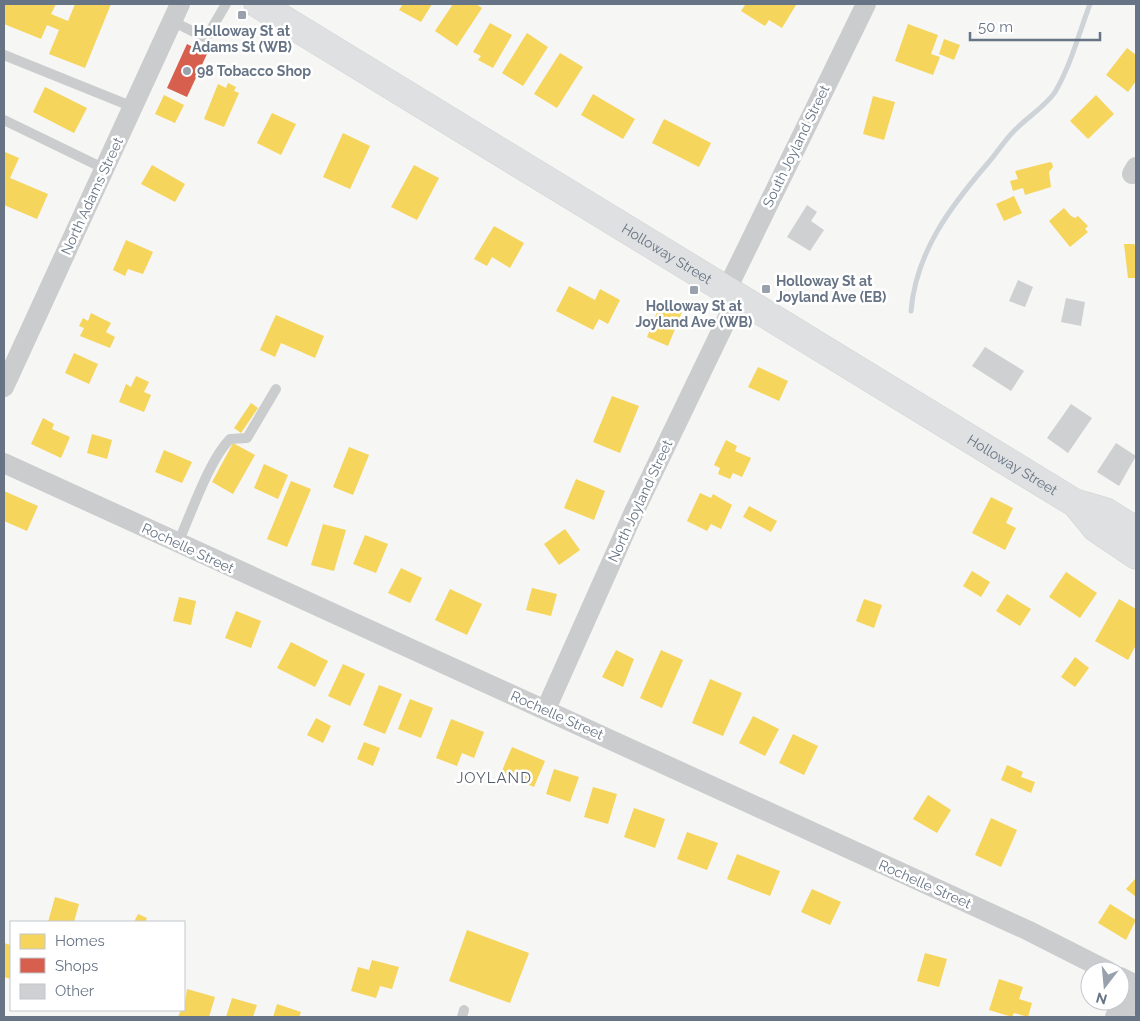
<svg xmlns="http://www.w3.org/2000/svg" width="1140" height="1021" font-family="Raleway,sans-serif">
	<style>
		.homes { fill: #f6d55c }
		.shops { fill: #d6604d }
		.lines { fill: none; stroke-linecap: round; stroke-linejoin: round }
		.stream { stroke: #cdd3d7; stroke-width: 5 }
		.building { fill: #ced0d1 }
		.trunk-casing { stroke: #d3d3d4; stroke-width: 29 }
		.service { stroke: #cbcccd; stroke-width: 10 }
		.minor { stroke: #cbcccd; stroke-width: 20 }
		.tertiary { stroke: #cbcccd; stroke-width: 24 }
		.trunk { stroke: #dfe0e1; stroke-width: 28 }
		.poi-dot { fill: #99a2ac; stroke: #fff; stroke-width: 2 }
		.labels { text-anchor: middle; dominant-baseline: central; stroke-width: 5; stroke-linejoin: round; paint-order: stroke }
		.poi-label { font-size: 14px; font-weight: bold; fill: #677485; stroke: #fff }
		.street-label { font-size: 14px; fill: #677485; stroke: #fff }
		.neighbourhood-label { font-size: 15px; letter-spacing: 1px; fill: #545e6a; stroke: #fff }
	</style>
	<rect width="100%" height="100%" fill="#f6f6f5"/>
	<g class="homes">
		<path d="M4 4H56L51 14 68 21 75 4H111L85 68 49 54 59 30 47 25 41 39 4 24Z"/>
		<path d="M403 4H432L421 22 399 10Z"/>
		<path d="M453 4H476L482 8 457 46 435 31Z"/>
		<path d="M742 4H793L796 5 782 28 769 20 765 26 741 11 745 5Z"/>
		<path d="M490 23 512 35 493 68 478 60 481 56 473 52Z"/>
		<path d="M908 24 938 35 931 54 940 57 933 75 895 61Z"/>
		<path d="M527 33 548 47 523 86 502 73Z"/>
		<path d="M944 39 960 45 954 60 939 54Z"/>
		<path d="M1127 48 1136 55V81L1128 92 1106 75Z"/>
		<path d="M560 53 583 67 557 108 534 94Z"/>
		<path d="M228 83 236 87 234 91 239 93 224 127 204 119 218 84 226 88Z"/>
		<path d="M45 87 87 108 74 133 33 112Z"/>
		<path d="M593 94 635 119 623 139 581 115Z"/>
		<path d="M164 95 184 105 175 123 155 114Z"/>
		<path d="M1096 95 1114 114 1088 139 1070 121Z"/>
		<path d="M873 96 895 102 884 140 863 134Z"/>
		<path d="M272 113 296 124 281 155 257 143Z"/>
		<path d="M664 119 711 143 699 167 652 143Z"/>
		<path d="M343 133 370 146 350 189 323 177Z"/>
		<path d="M5 152 19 158 10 178 48 194 37 219 4 205Z"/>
		<path d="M1050 162 1052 163 1053 167 1049 172 1051 187 1025 195 1023 188 1013 191 1010 181 1018 179 1015 171Z"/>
		<path d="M152 165 185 184 175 202 141 184Z"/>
		<path d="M414 165 439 178 417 220 391 207Z"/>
		<path d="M1014 196 1022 213 1004 221 996 204Z"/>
		<path d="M1064 208 1071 216 1075 218 1078 216 1088 226 1085 229 1088 232 1070 247 1049 221Z"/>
		<path d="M494 226 524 243 510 268 492 257 487 266 474 259Z"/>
		<path d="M126 240 153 252 143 274 128 269 125 276 113 270Z"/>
		<path d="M1124 244H1134L1136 247V278H1128Z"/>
		<path d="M569 286 595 300 600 289 620 300 608 324 599 319 593 330 556 311Z"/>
		<path d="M660 304 682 312 668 346 647 337Z"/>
		<path d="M91 313 111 323 106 332 115 337 110 348 80 336 84 328 79 326 83 318 88 321Z"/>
		<path d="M276 315 324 336 315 358 281 343 275 357 260 350Z"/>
		<path d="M74 353 98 364 89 384 65 373Z"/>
		<path d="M758 367 788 381 779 401 748 387Z"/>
		<path d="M136 376 149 382 144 392 151 395 144 412 119 402 126 384 131 387Z"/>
		<path d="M612 396 639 406 620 453 593 442Z"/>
		<path d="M251 403 258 408 241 433 234 428Z"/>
		<path d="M43 418 54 424 52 429 70 437 61 458 31 444Z"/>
		<path d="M92 434 112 440 107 459 87 453Z"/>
		<path d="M726 440 737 446 735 451 751 458 742 477 733 473 730 479 718 474 720 468 714 465Z"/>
		<path d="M233 443 255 455 233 494 212 482Z"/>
		<path d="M349 447 369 455 353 495 333 487Z"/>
		<path d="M164 450 192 462 182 483 155 472Z"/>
		<path d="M264 464 288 475 278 499 254 488Z"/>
		<path d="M576 479 605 491 594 520 564 508Z"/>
		<path d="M291 481 311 489 287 547 267 539Z"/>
		<path d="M4 491 38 506 27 531 4 521Z"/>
		<path d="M700 493 711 498 713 494 732 505 721 529 711 524 707 531 687 521Z"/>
		<path d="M991 497 1013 508 1006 523 1016 528 1005 550 972 533Z"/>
		<path d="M749 506 777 521 771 532 743 517Z"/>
		<path d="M323 524 346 530 334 571 311 565Z"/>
		<path d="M565 529 580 550 559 565 544 544Z"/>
		<path d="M365 535 388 544 376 573 353 564Z"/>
		<path d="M401 568 422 578 410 603 388 593Z"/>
		<path d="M972 571 990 582 981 597 963 586Z"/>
		<path d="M1066 572 1097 593 1080 618 1049 597Z"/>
		<path d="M532 588 557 594 551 616 526 610Z"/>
		<path d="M450 589 482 604 467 635 435 620Z"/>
		<path d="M1007 594 1031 609 1020 626 996 611Z"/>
		<path d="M179 597 196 601 191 625 173 621Z"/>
		<path d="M864 599 882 605 874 628 856 621Z"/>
		<path d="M1119 599 1136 609V645L1128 660 1095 641Z"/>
		<path d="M236 611 261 621 251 648 225 638Z"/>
		<path d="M291 642 328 661 315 687 277 668Z"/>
		<path d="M616 650 634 659 623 687 602 677Z"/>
		<path d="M661 650 683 660 662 708 640 698Z"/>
		<path d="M1075 657 1089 668 1075 687 1061 677Z"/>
		<path d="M343 664 365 674 350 706 328 696Z"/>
		<path d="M710 679 742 693 723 736 692 723Z"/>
		<path d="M379 685 402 694 385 734 363 725Z"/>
		<path d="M410 699 433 708 421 738 398 729Z"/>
		<path d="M753 716 779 729 765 756 739 743Z"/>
		<path d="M316 718 331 726 323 743 307 735Z"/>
		<path d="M451 719 484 732 474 758 462 753 457 766 436 758Z"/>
		<path d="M793 734 818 746 804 775 779 763Z"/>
		<path d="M364 742 380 748 373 766 357 759Z"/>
		<path d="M512 747 545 761 534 787 501 773Z"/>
		<path d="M1007 765 1023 772 1021 777 1035 782 1031 793 1001 780Z"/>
		<path d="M554 769 579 777 570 802 546 794Z"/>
		<path d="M593 787 617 794 608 824 584 817Z"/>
		<path d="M928 795 951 810 937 833 913 819Z"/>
		<path d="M634 808 665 819 655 848 624 837Z"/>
		<path d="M991 818 1017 830 1001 867 975 855Z"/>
		<path d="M687 832 718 843 707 870 677 859Z"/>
		<path d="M737 854 780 871 770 896 727 879Z"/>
		<path d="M1136 878V897L1126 889Z"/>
		<path d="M812 889 841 902 830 925 801 912Z"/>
		<path d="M55 897 79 904 74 922H48Z"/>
		<path d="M1110 904 1136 920 1126 940 1098 923Z"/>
		<path d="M138 914 147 918 145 922H134Z"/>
		<path d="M467 930 529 953 510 1003 449 981Z"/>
		<path d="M4 943 11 945V979L4 977Z"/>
		<path d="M925 953 947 959 939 987 917 981Z"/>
		<path d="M372 960 399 967 392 989 380 986 376 998 351 991 358 967 369 970Z"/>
		<path d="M999 979 1023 987 1019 999 1032 1003 1028 1017 1014 1013 1012 1017 989 1010Z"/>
		<path d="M187 989 215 997 209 1017H178L181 1010H184Z"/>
		<path d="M232 998 257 1005 253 1017H226Z"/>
		<path d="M277 1004 301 1012 299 1017H273Z"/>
	</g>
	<path class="shops" d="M187 44 207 54 187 97 167 88Z"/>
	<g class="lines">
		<path class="stream" d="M911 311C916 252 950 207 988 163 997 153 1004 141 1014 131 1025 119 1047 105 1055 92 1071 65 1079 33 1090 4"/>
	</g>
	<g class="building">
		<path d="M807 205 817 212 811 221 824 230 810 251 787 237Z"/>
		<path d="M1018 280 1033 287 1025 307 1009 301Z"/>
		<path d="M1066 298 1085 302 1081 326 1061 322Z"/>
		<path d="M985 347 1024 371 1011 391 972 366Z"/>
		<path d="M1071 404 1092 418 1068 453 1047 438Z"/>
		<path d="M1116 443 1136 456 1119 486 1097 472Z"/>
	</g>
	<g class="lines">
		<defs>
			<g id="trunk">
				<path id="s1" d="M258 4 1075 503 1106 512 1136 531"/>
				<path d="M1078 506 1096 528 1136 555"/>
			</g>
		</defs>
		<use href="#trunk" class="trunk-casing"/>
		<g class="service">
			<path d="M172 21 206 38 226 4"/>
			<path d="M4 55 133 107"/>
			<path d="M4 120 105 169"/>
			<path d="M178 543C191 514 209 460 230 439L247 438 276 389"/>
			<path d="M462 1017 464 1010"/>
		</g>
		<g class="minor">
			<path d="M1132 174 1136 167"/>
			<path d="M727 289 866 4"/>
			<path d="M4 387 180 4"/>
			<path d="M4 463 1027 930 1108 971"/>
			<path d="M546 709 633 514 738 296"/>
			<path d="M1120 977 1136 985"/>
		</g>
		<path class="tertiary" d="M1117 1017 1136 996"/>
		<use href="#trunk" class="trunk"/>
	</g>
	<g class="poi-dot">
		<rect x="237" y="10" width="10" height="10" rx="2.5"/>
		<circle cx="187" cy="71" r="5"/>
		<rect x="761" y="284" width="10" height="10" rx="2.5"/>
		<rect x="689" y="285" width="10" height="10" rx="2.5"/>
	</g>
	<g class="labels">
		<g class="poi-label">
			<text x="242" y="31">Holloway St at<tspan x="242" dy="16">Adams St (WB)</tspan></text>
			<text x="197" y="71" text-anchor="start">98 Tobacco Shop</text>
			<text x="776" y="281" text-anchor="start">Holloway St at<tspan x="776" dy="16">Joyland Ave (EB)</tspan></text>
			<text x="694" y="306">Holloway St at<tspan x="694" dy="16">Joyland Ave (WB)</tspan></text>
		</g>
		<g class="street-label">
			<text transform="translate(796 146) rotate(-64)">South Joyland Street</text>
			<text transform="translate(92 196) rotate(-65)">North Adams Street</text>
			<text stroke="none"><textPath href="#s1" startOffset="479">Holloway Street</textPath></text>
			<text stroke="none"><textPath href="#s1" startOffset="884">Holloway Street</textPath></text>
			<text transform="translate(640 501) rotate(-65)">North Joyland Street</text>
			<text transform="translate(188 548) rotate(25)">Rochelle Street</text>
			<text transform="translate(557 715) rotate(24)">Rochelle Street</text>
			<text transform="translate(925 884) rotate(24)">Rochelle Street</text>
		</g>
		<g class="neighbourhood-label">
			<text x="494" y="778">JOYLAND</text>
		</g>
	</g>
	<rect width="1140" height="1021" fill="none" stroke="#677485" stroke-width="10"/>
	<rect x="10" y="921" width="175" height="90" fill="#ffffff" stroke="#c2c7ce"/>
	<rect x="20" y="934" width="25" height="15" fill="#f6d55c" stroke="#c2c7ce"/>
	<text x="55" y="946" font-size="15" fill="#677485">Homes</text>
	<rect x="20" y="958" width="25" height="15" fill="#d6604d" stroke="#c2c7ce"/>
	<text x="55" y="971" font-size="15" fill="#677485">Shops</text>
	<rect x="20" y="984" width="25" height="15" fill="#ced0d1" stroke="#c2c7ce"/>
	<text x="55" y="996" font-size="15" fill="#677485">Other</text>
	<g transform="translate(1105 986) rotate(196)"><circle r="24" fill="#ffffff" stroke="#c2c7ce"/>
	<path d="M0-4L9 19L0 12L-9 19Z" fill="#99a2ac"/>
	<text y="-8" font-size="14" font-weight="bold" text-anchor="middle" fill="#677485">N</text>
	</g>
	<path d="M970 32v8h130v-8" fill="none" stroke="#677485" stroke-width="2.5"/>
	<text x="978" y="32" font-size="15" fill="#677485" stroke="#ffffff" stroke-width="4" paint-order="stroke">50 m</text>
</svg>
